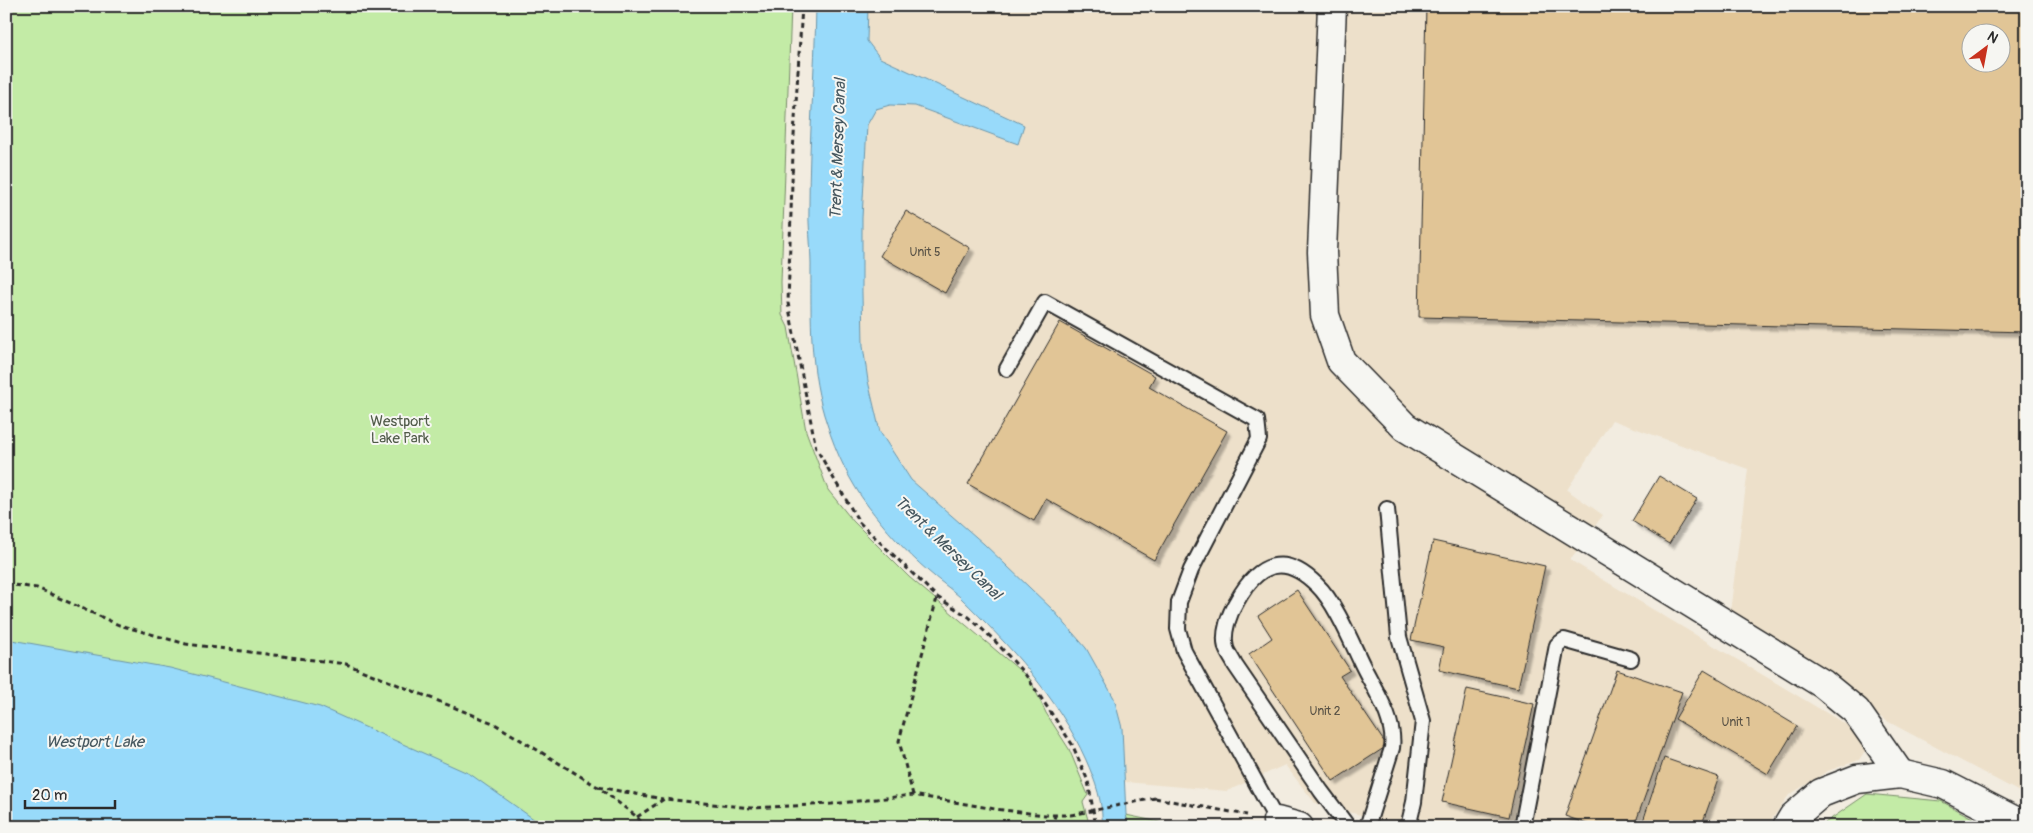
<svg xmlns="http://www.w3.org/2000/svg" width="2033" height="833" font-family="Pangolin,sans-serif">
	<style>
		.built { fill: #ede0ca; fill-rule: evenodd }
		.green { fill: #c3eba6; stroke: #778b68 }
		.water { fill: #98dafa; stroke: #6c94a7 }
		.building { fill: #e1c596; stroke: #2b2b2b; fill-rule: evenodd; filter: url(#shadow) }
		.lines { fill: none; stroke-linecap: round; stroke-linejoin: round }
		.lane-casing { stroke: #2b2b2b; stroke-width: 18 }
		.street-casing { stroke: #2b2b2b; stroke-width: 31 }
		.path { stroke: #2b2b2b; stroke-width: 3; stroke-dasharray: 5 4; stroke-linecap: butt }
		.lane { stroke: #f6f6f2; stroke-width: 14 }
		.street { stroke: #f6f6f2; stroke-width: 28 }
		.path-bridge { stroke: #2b2b2b; stroke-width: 3; stroke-dasharray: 5 4; stroke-linecap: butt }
		.labels { text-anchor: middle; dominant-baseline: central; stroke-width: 4; stroke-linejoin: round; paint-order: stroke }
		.number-label { font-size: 12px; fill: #585246 }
		.park-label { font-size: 15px; fill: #515b4a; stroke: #f6f6f2 }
		.water-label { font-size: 16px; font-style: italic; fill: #46575f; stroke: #f6f6f2 }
	</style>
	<defs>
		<filter id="shadow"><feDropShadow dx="4.5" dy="4.5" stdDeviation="1" flood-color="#0004"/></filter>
	</defs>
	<rect width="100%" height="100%" fill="#f2ece0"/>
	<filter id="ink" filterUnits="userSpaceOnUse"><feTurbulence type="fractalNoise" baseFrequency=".02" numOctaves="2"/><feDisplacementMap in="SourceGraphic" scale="10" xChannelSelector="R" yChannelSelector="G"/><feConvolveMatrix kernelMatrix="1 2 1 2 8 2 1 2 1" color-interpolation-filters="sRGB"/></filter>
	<g filter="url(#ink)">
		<path class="built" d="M868 6H2027V796L1885 720 1729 620 1748 469 1612 420 1567 490 1603 515 1570 560 1872 740 1859 760 1828 771 1789 795 1766 827H1406L1315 803 1285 765 1227 791 1125 782 1122 728 1114 698 1086 648 1053 610 984 544 911 480 880 432 868 381 863 346 862 218 867 125 876 108 890 105 915 106 1018 144 1024 125 880 58 867 41ZM1970 32H2000V62H1970Z"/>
		<g class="green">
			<path d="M6 6H791L781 282 782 315 788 327 806 431 828 490 853 521 909 577 1030 679 1046 713 1069 749 1088 795 1083 802 1090 827H6Z"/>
			<path d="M1867 794 1941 801 1989 827H1819Z"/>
			<path d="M1126 815 1183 827H1129Z"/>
		</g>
		<g class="water">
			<path d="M816 6H868L867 41 880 58 1024 125 1018 144 915 106 890 105 876 109 867 125 862 218V292L863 346 868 381 880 432 911 480 984 544 1053 610 1086 648 1114 698 1122 728 1126 815 1129 827H1102C1104 805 1095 780 1086 760 1058 697 1009 645 960 597 950 588 938 580 928 571 906 552 885 529 868 506 850 482 836 453 827 424 809 372 811 318 811 264 811 244 808 225 809 205 809 138 815 72 816 6Z"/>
			<path d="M6 639 170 668 320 707 470 774 545 827H6Z"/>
		</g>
		<g class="building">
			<path d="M1426 6H2027V332L1419 317ZM1970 32H2000V62H1970Z"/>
			<path d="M906 211 970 248 945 293 880 256Z"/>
			<path d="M1060 322 1155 376 1149 387 1227 431 1154 560 1046 499 1034 521 968 484Z"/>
			<path d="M1659 476 1697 499 1669 544 1632 521Z"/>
			<path d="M1433 541 1545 566 1518 688 1439 670 1444 647 1411 640Z"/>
			<path d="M1297 590 1350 670 1340 676 1387 746 1333 781 1249 654 1272 638 1258 616Z"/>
			<path d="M1617 670 1682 692 1634 827H1596L1565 816Z"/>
			<path d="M1704 670 1797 726 1768 774 1675 719Z"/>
			<path d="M1467 689 1534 704 1509 817 1442 802Z"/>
			<path d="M1664 758 1719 777 1701 827H1641Z"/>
		</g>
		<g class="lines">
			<defs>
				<g id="lane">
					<path d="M1007 369 1045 302 1257 420 1259 439 1191 570 1179 602 1178 629 1184 651 1277 821"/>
					<path d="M1387 509 1399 637 1423 721 1414 802 1408 827"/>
					<path d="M1348 827 1321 791 1235 665C1233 660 1228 654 1226 648 1222 633 1229 614 1237 601 1258 563 1284 552 1317 585 1335 602 1351 641 1362 664 1374 689 1396 720 1392 748L1367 827"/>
					<path d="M1522 827 1557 645 1564 640 1631 659"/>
				</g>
				<g id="street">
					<path d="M1332 6 1322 252 1325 315 1341 361 1405 427 1823 684 1856 711 1900 774"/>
					<path d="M1277 821 1299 827"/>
					<path d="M1787 827 1793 817 1821 793 1857 779 1900 774 1943 784 2027 827"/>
				</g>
			</defs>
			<use href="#lane" class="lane-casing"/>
			<use href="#street" class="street-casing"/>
			<g class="path">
				<path d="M802 6 793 152 788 303 816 448 859 522 937 597 969 617 994 640 1025 674 1072 744 1088 781 1096 827"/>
				<path d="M6 584 37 588 119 625 186 644 346 664 493 723 598 787 637 817 645 827"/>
				<path d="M598 787 663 799"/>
				<path d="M913 795 899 741 937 598"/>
				<path d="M1155 798 1247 815"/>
				<path d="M637 817 664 799 751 808 832 804 913 795 995 809 1045 815H1071"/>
				<path d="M1051 827 1055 816"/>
			</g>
			<use href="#lane" class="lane"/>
			<use href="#street" class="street"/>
			<path class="path-bridge" d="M1071 815 1155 798"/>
		</g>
	</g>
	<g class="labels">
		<g class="number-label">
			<text x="925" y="252">Unit 5</text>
			<text x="1325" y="711">Unit 2</text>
			<text x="1736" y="722">Unit 1</text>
		</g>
		<g class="park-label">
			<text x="400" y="421">Westport<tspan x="400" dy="17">Lake Park</tspan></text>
		</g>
		<g class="water-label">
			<text transform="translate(838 149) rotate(-88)">Trent &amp; Mersey Canal</text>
			<text transform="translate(948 548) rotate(44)">Trent &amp; Mersey Canal</text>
			<text x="95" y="742">Westport Lake</text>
		</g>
	</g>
	<rect width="2033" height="833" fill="none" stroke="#f6f6f2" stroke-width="25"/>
	<rect x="12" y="12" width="2008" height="808" fill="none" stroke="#2b2b2b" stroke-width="2" filter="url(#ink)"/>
	<g transform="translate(1986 48) rotate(32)"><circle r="24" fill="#f6f6f2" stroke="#a5a5a2"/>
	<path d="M0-4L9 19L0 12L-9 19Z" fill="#c8321e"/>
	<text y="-8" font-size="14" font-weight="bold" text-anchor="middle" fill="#2b2b2b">N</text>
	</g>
	<path d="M25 800v8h90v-8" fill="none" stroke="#2b2b2b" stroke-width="2.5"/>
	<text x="32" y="800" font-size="15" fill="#2b2b2b" stroke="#f6f6f2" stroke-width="4" paint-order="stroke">20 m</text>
</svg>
